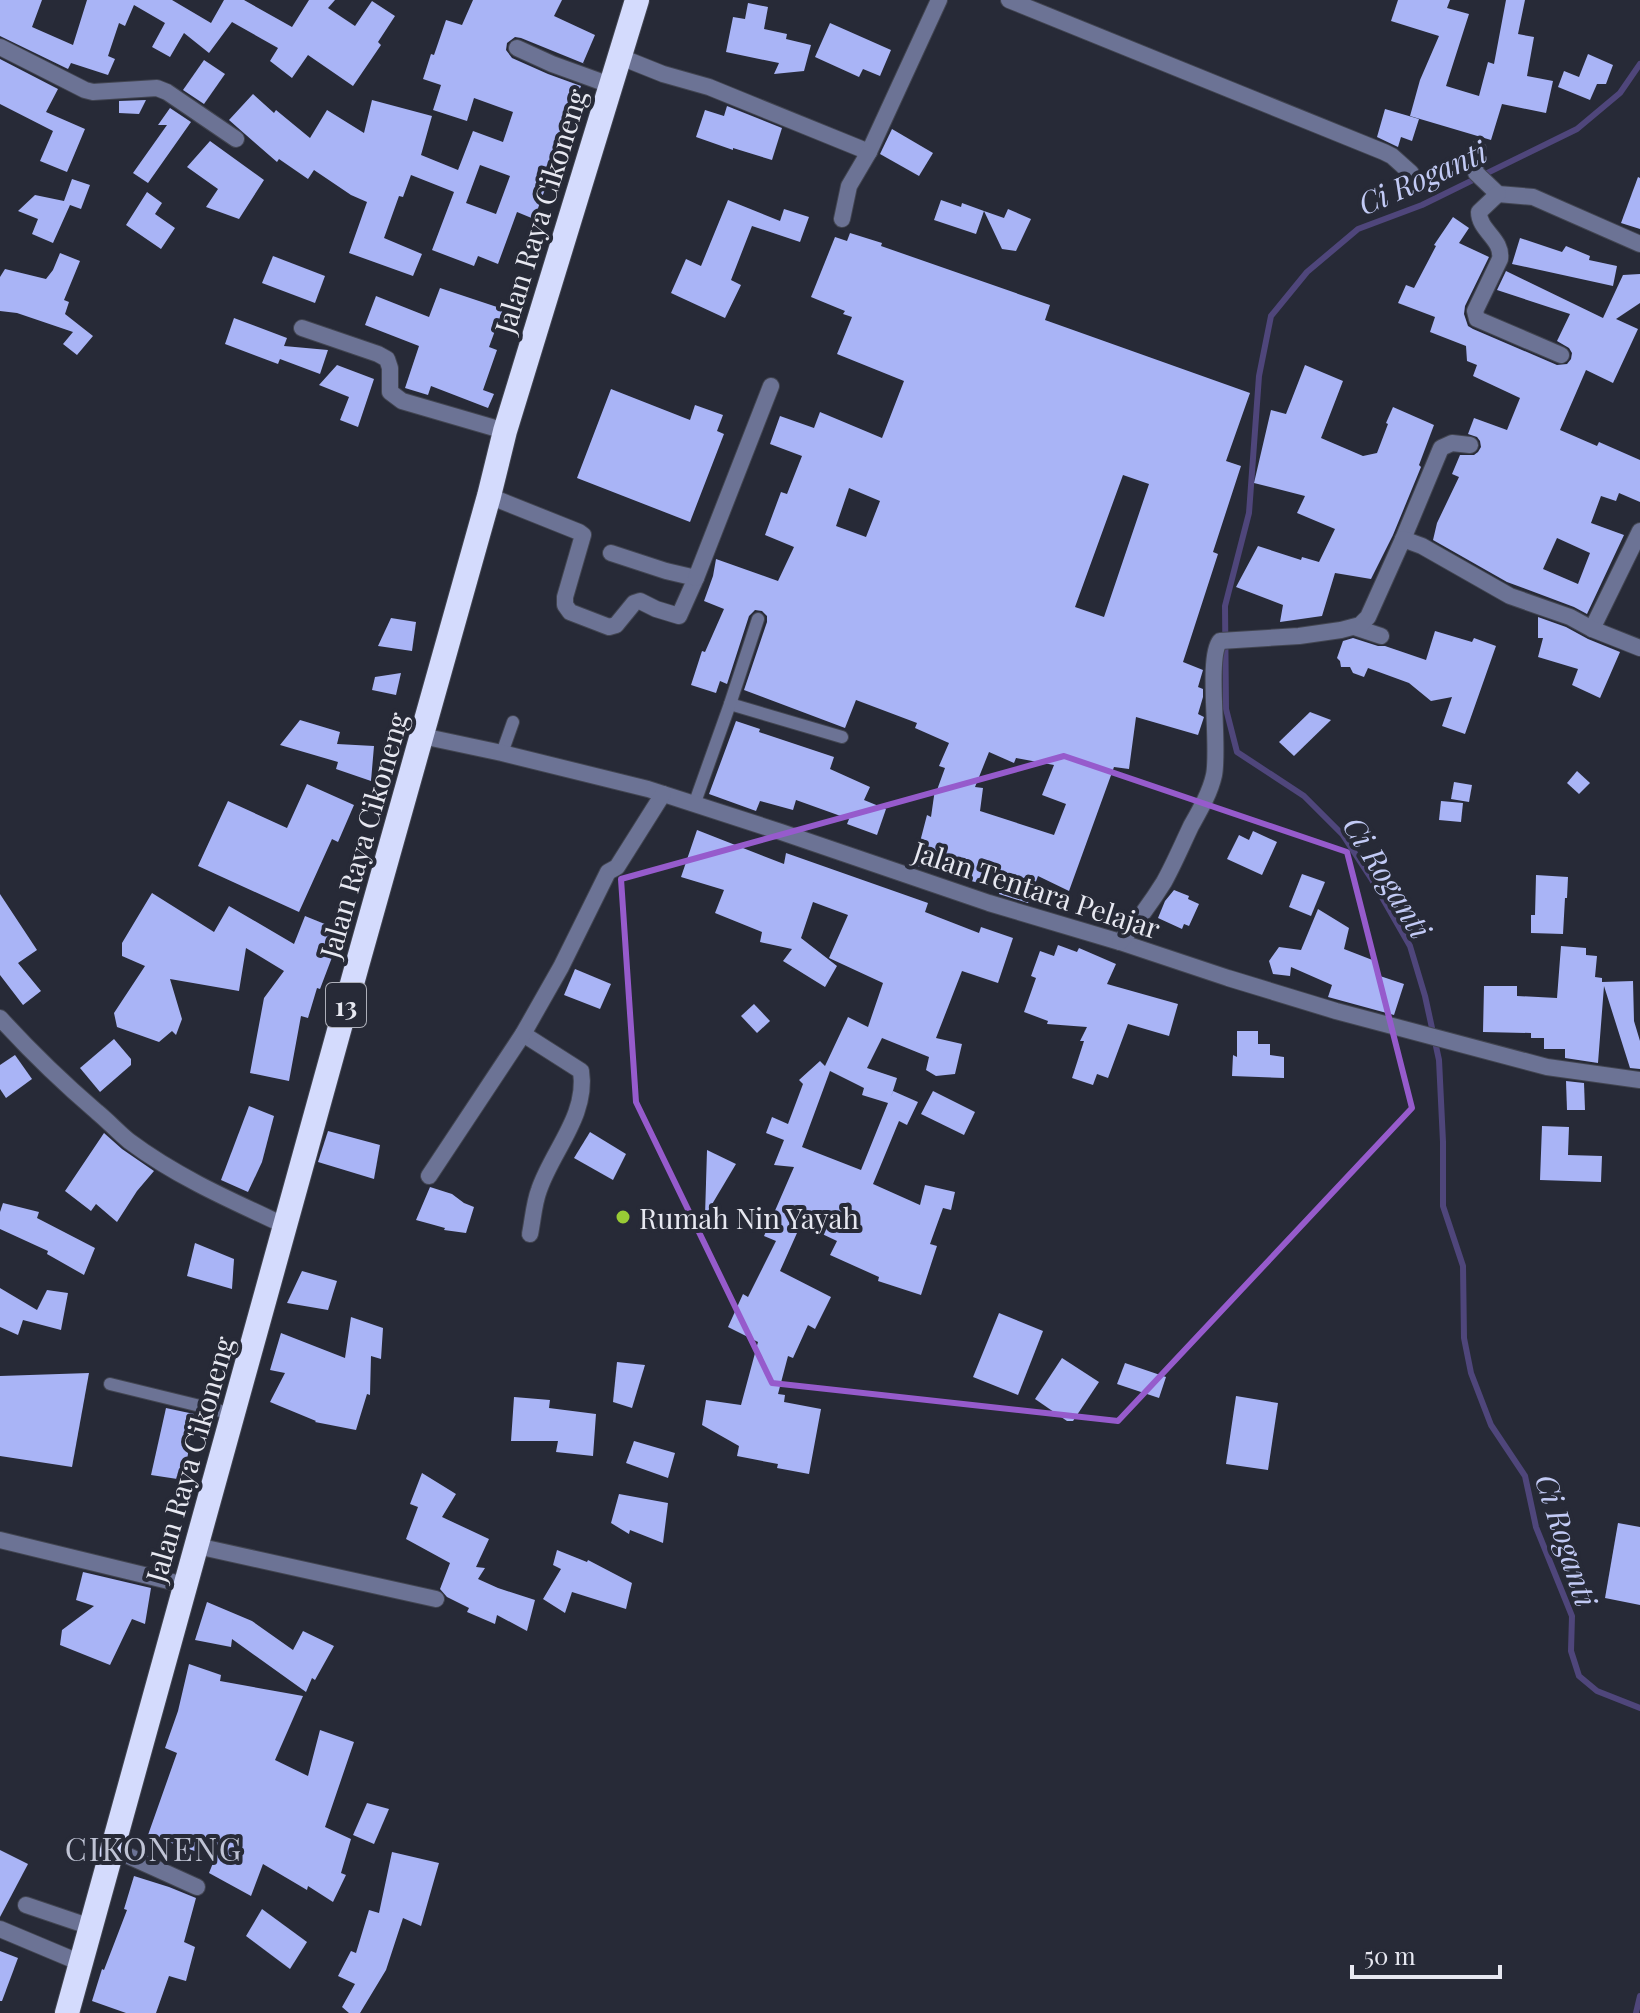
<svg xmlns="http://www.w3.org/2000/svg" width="1640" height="2013" font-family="'Playfair Display',serif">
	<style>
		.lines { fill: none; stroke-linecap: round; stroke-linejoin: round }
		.stream { stroke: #4f467b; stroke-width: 6 }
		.building { fill: #a9b4f6; fill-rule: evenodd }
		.lane-casing { stroke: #424551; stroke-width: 14 }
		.street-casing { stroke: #424551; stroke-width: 18 }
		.highway-casing { stroke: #424551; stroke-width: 26 }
		.lane { stroke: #6c7395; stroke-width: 12 }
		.street { stroke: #6c7395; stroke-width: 16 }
		.highway { stroke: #d4dbfd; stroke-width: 24 }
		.marked { fill: none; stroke: #965bcc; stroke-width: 6; stroke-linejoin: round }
		.poi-dot { fill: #99cb35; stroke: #272a37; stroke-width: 3 }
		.labels { text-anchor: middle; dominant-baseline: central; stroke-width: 8; stroke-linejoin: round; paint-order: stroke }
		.shield { fill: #272a37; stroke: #adafb9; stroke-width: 2 }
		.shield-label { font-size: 26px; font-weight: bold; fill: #e7e8f1 }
		.street-label { font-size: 28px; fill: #e7e8f1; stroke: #272a37 }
		.poi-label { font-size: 28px; fill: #e7e8f1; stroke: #272a37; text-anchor: start }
		.water-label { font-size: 30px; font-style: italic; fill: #c2caf5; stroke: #272a37 }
		.quarter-label { font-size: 32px; letter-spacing: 2px; fill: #bfc3d4; stroke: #272a37 }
	</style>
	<rect width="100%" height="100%" fill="#272a37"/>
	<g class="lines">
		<g class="stream">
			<path d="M1640 64 1620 93 1577 129 1422 205 1358 229 1307 272 1271 316 1259 376 1249 513 1225 606 1226 709 1237 752 1304 796 1343 835 1371 878 1410 946 1425 996 1439 1060 1443 1142V1206L1463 1266 1464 1338 1471 1373 1491 1425 1525 1476 1536 1527 1572 1616 1571 1651 1579 1676 1597 1691 1640 1708"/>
			<path d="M1636 2013 1640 1996"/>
		</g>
	</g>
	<g class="building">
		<path d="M0 0H42L32 27 73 45 87 0H172L211 23 224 0H244L292 27 309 0H335L328 8 355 26 372 1 395 16 378 42 381 45 353 86 308 55 292 78 270 61 278 48 232 22 209 53 184 33 170 57 152 47 165 23 134 5 125 26 119 23 108 56 115 59 108 75 71 63 68 69 0 36Z"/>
		<path d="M473 0H562L554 16 595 35 583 63 585 64 521 38 515 37 507 43 506 50 512 58 548 74 581 86 567 121 569 122 558 154 534 219 517 212 498 264 478 256 474 266 432 250 454 192 411 175 403 197 399 196 384 238 422 254 413 276 349 253 367 202 351 195 314 170 308 179 279 159 277 162 229 120 253 94 274 113 276 110 310 138 327 110 364 133 372 100 432 116 421 155 458 170 473 131 503 142 513 112 474 98 467 121 433 110 441 85 423 79 431 54 434 55 446 20 462 25ZM480 165 510 176 496 214 466 203Z"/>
		<path d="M1398 0H1450L1447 8 1469 14 1446 86 1479 96 1488 62 1494 64 1506 0H1525L1518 34 1534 37 1527 76 1553 81 1546 113 1502 104 1491 140 1410 116 1420 80 1439 36 1391 21Z"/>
		<path d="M748 3 768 7 764 29 787 34 786 39 811 45 804 71 774 74 779 63 726 52 733 17 745 19Z"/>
		<path d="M830 23 891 50 880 76 863 69 859 77 815 57Z"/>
		<path d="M1588 54 1613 65 1606 84H1597L1590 100 1558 87 1564 71 1579 77Z"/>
		<path d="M0 59 58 89 46 112 85 129 67 172 40 161 53 131 0 104Z"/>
		<path d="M204 60 225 74 204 104 183 90Z"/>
		<path d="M146 100 139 114 119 113V101Z"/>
		<path d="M727 106 782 128 772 160 733 148V150L696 137 705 110 724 116Z"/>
		<path d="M170 108 191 122 148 183 133 173 167 125H158Z"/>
		<path d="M1385 109 1419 119 1412 141 1401 137 1398 147 1377 137Z"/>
		<path d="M892 129 933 153 919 176 880 154Z"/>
		<path d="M210 141 264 180 239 219 206 207 218 189 187 167Z"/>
		<path d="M1638 177 1640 178V229L1621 223Z"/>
		<path d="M72 179 90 185 81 209 70 205 53 243 32 234 38 219 18 211 35 195 64 201Z"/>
		<path d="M147 192 162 203 155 214 175 228 161 249 126 225Z"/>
		<path d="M728 200 780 221 784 209 809 217 800 242 752 226 731 280 741 285 725 318 671 293 686 259 701 266Z"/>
		<path d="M941 200 961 207 962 203 984 211 976 234 934 220Z"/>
		<path d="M1008 209 1031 219 1016 251 1002 249 984 211 1004 218Z"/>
		<path d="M1453 217 1469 228 1459 243 1489 257 1465 306 1464 314 1468 326 1473 329 1557 365 1567 364 1571 359 1572 353 1569 348 1557 341 1570 314 1497 290 1506 271 1603 318 1623 275 1640 274V303L1616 319 1638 329 1613 383 1586 370 1560 430 1597 446 1599 442 1640 460V502L1619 493 1616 501 1601 496 1591 523 1624 535 1587 614 1574 607 1507 582 1433 540 1437 523 1459 477 1452 474 1460 455H1474L1478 452 1481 447 1480 441 1477 437 1468 434 1474 418 1507 430 1520 398 1473 376 1477 365 1467 361 1466 346 1430 332 1435 317 1398 303 1406 285 1414 288 1436 246 1434 245ZM1557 538 1590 553 1578 584 1543 569Z"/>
		<path d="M850 233 882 243 881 246 1050 305 1045 320 1250 393 1226 461 1241 466 1213 552 1218 554 1183 662 1203 670 1198 687 1203 689V697L1198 714 1204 717 1198 735 1136 717 1129 769 1114 767 1069 891 1038 876 1028 903 999 894 1000 889 914 865 927 815 931 817 935 789 937 790 945 768 939 766 949 743 915 728 917 723 856 700 845 728 744 690 767 622V616L762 611 755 610 749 616 727 684 720 681 716 693 691 685 702 651 705 652 724 609 704 601 713 576 716 559 778 581 794 547 765 535 781 492 787 494 802 456 770 444 780 416 814 428 820 412 882 438 904 381 837 354 852 317 843 314 845 311 811 297 835 237 847 241ZM1123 475 1149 484 1104 617 1075 607ZM849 488 880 501 866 537 836 526ZM989 752 1014 763 1016 758 1054 765 1042 795 1066 804 1054 835 980 811 983 788 975 787Z"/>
		<path d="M1520 238 1562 252 1566 246 1590 256 1589 260 1617 266 1613 286 1512 264Z"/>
		<path d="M60 253 80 261 64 300 69 302 65 314 93 336 77 355 63 344 73 332 17 313 0 311V277L5 269 46 279 53 270Z"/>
		<path d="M273 256 325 276 315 303 262 283Z"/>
		<path d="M440 288 503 309 489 347 497 350 483 390 494 394 488 408 431 386 428 395 405 388 419 346 365 325 376 296 429 317Z"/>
		<path d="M234 318 287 338 284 346 328 350 320 374 280 359 278 364 225 344Z"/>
		<path d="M337 365 374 379 358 427 340 420 349 397 319 385Z"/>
		<path d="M1305 365 1343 381 1321 438 1363 456 1377 453 1388 424 1386 423 1393 407 1434 425 1419 465 1421 467 1393 535 1371 579 1335 573 1322 616 1280 622 1283 605 1236 587 1258 546 1301 560 1302 557 1319 562 1335 529 1297 513 1305 496 1254 483 1271 410 1286 414Z"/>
		<path d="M611 389 690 420 695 405 723 415 717 431 724 434 690 522 577 478Z"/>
		<path d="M1538 617 1566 627 1588 639 1620 652 1600 698 1572 685 1578 669 1538 657 1543 638H1538Z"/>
		<path d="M391 618 416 622 412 651 378 646Z"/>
		<path d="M1435 631 1472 642 1474 638 1496 646 1465 734 1442 726 1452 697 1431 701 1409 683 1368 668 1364 677 1353 673 1350 667H1341L1340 661 1337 658 1343 641 1353 638 1378 646H1385L1426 660Z"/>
		<path d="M401 673 396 695 372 690 375 677Z"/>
		<path d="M1310 712 1331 720 1294 756 1279 742Z"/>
		<path d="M300 720 340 732 337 744 374 746 371 781 336 769 338 762 280 745Z"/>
		<path d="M736 721 760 729 759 732 834 757 830 769 870 787 864 800 886 809 877 835 847 824 849 819 796 800 793 810 760 801 756 811 709 794Z"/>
		<path d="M1577 771 1590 783 1579 794 1567 783Z"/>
		<path d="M1454 782 1472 785 1469 802 1451 799Z"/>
		<path d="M307 784 354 805 338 842 332 839 299 912 198 866 228 801 287 828Z"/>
		<path d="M1441 801 1463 803 1461 822 1439 820Z"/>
		<path d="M697 830 784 864 786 853 928 903 925 912 979 933 981 927 1013 938 998 983 962 971 936 1038 962 1044 955 1074 936 1076 926 1070 929 1057 882 1038 867 1068 897 1078 891 1097 893 1091 918 1102 907 1125 899 1121 873 1184 920 1205 925 1185 955 1192 951 1210 943 1208 930 1244 937 1246 921 1295 878 1281 879 1277 830 1255 837 1241 801 1224 780 1271 831 1297 815 1329 808 1325 793 1358 788 1356 778 1394 785 1395 784 1402 821 1409 809 1474 777 1468 778 1464 737 1456 739 1446 702 1425 706 1400 741 1405 758 1342 728 1327 743 1294 748 1297 776 1241 764 1236 794 1167 774 1165 784 1140 766 1133 772 1117 788 1124 803 1084 799 1080 820 1061 825 1066 848 1017 868 1027 883 983 829 958 848 915 813 902 801 938 837 966 825 987 783 961 792 949 760 942 762 932 715 913 724 890 681 877ZM830 1071 864 1088 862 1095 888 1103 861 1170 802 1147Z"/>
		<path d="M1253 831 1277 842 1262 875 1227 859 1239 835 1249 840Z"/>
		<path d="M1302 874 1325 882 1311 916 1289 907Z"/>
		<path d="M1536 875 1568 877 1567 898H1565L1563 934 1531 933V915H1535Z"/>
		<path d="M1174 890 1189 896 1188 899 1199 904 1189 926 1184 924 1182 929 1158 918 1165 901Z"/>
		<path d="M152 893 214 932 229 906 294 944 305 916 342 931 320 989 317 988 308 1018 301 1016 289 1081 250 1073 264 998 284 971 246 948 239 991 170 979 182 1019 176 1035 172 1031 159 1042 117 1027 114 1013 145 966 122 956V943Z"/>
		<path d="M0 894 37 950 18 963 41 991 23 1005 0 975Z"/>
		<path d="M1318 909 1349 928 1344 949 1375 961 1377 975 1404 984 1394 1015 1328 997 1332 985 1291 967 1290 976 1273 974 1269 961 1279 947 1301 950Z"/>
		<path d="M1058 945 1077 952 1079 948 1116 964 1107 984 1178 1004 1169 1036 1128 1024 1108 1078 1097 1074 1093 1085 1072 1078 1084 1041H1080L1087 1027 1047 1024 1048 1021 1024 1012 1036 978 1031 976 1040 951 1054 956Z"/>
		<path d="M1561 946 1586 948V955L1597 956 1595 977 1602 978V982L1633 981 1634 1021 1640 1041V1069L1630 1068 1604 986 1598 1063 1565 1058V1049H1544V1038H1531V1033L1483 1032 1484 986H1517V996L1557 998Z"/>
		<path d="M575 969 611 984 600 1009 564 995Z"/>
		<path d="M754 1004 770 1021 757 1033 741 1016Z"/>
		<path d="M1237 1031H1258V1044H1270V1055L1284 1057V1078L1232 1076 1233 1055 1237 1057Z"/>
		<path d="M114 1039 131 1059V1065L100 1092 80 1068Z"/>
		<path d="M15 1055 32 1079 6 1098 0 1089V1065Z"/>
		<path d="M1566 1081 1584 1083 1585 1110H1567Z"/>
		<path d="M933 1091 975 1112 964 1135 921 1114Z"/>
		<path d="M249 1106 274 1116 262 1162 248 1192 221 1180Z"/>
		<path d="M1542 1126 1569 1127 1568 1155 1602 1156 1601 1182 1540 1180Z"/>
		<path d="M328 1131 380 1145 374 1179 318 1162Z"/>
		<path d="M590 1132 626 1154 613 1180 574 1158Z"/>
		<path d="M104 1133 122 1149 154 1171 137 1191 117 1222 96 1204 91 1211 65 1191Z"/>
		<path d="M707 1150 736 1164 705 1216Z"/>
		<path d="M430 1187 452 1194 464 1203 474 1207 466 1233 444 1230 445 1228 416 1220Z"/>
		<path d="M3 1203 39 1212 37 1218 95 1248 84 1275 47 1254 48 1251 0 1229V1212Z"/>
		<path d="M195 1243 234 1259 232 1289 187 1276Z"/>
		<path d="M302 1271 337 1281 328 1310 287 1303Z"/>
		<path d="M0 1288 37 1310 47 1290 68 1293 61 1330 23 1320 18 1335 0 1327Z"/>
		<path d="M999 1313 1043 1331 1018 1395 973 1377Z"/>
		<path d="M351 1317 383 1328 381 1359 371 1356 370 1395 367 1394 356 1430 315 1422 316 1421 270 1402 285 1373 270 1370 281 1333 345 1358Z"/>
		<path d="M1062 1358 1099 1382 1073 1421H1067L1035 1399Z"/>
		<path d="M617 1362 645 1365 632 1408 613 1402Z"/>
		<path d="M1125 1363 1166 1377 1159 1398 1117 1384Z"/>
		<path d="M89 1373 72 1467 0 1456V1376Z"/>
		<path d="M1236 1396 1278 1403 1268 1470 1226 1464Z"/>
		<path d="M514 1397 550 1400 549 1408 596 1414 593 1456 556 1452 558 1441H511Z"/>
		<path d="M166 1408 194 1414 184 1480 151 1475Z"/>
		<path d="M634 1441 675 1453 668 1478 626 1463Z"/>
		<path d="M422 1473 456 1494 442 1517 489 1539 476 1567 485 1568 478 1579 498 1588 535 1600 527 1631 497 1615 495 1624 467 1612 469 1608 447 1597 440 1589 450 1563 406 1539 418 1507 410 1504Z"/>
		<path d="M619 1494 668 1503 663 1543 630 1530 629 1534 611 1523Z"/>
		<path d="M1618 1523 1640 1527V1605L1605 1598Z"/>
		<path d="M557 1550 587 1562 588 1560 632 1583 626 1609 572 1592 565 1613 543 1599 561 1569 553 1565Z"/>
		<path d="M83 1572 151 1588 145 1624 132 1619 110 1665 60 1645 62 1630 94 1606 76 1600Z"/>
		<path d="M207 1602 252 1621 293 1650 303 1631 334 1646 315 1680 312 1678 306 1692 232 1639 231 1647 195 1640Z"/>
		<path d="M189 1664 221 1675 220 1681 303 1696 275 1760 308 1776 320 1730 354 1742 325 1827 351 1839 341 1873 346 1875 333 1902 308 1886 307 1890 263 1864 251 1896 209 1873 215 1858 148 1835 177 1753 165 1748 178 1711Z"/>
		<path d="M367 1803 389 1809 374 1844 353 1835Z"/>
		<path d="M0 1850 28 1864 0 1917Z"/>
		<path d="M392 1852 439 1863 421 1926 403 1918 386 1970 360 2013H349L342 2007 355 1984 338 1976 351 1951 356 1953 369 1910 379 1913Z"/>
		<path d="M134 1876 169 1887 196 1898 184 1942 195 1947 186 1981 169 1976 156 2013H126L92 2001 102 1969 104 1970 127 1910 124 1909Z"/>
		<path d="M262 1909 307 1942 290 1969 246 1936Z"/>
		<path d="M0 1951 18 1958 2 2001H0Z"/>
	</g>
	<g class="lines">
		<defs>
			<g id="lane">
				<path d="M730 704 842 737"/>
				<path d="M502 753 513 722"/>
				<path d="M694 805 730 704 758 619"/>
				<path d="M110 1384 233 1414"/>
			</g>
			<g id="street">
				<path d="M1009 0 1384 152 1392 156 1411 173"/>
				<path d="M0 47 85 90 93 92 157 88 167 92 236 139"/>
				<path d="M517 48 552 64 610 85"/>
				<path d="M618 56 663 74 709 87 869 152"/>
				<path d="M1478 149 1475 168 1476 173 1498 194 1533 197 1640 244"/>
				<path d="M1498 194 1479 212C1479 231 1503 239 1500 259L1475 311 1477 319 1561 355"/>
				<path d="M842 219 849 186 869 152 939 0"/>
				<path d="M302 328 378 354 387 359 390 368V392L402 401 505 431"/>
				<path d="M489 496 579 532 583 535 565 597V605L570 612 609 627 616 625 634 603 640 601 656 609 679 616 696 578 666 571 611 553"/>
				<path d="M1403 539 1441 448 1452 443 1470 445"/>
				<path d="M696 578 771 386"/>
				<path d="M1354 627 1381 636"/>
				<path d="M1592 629 1640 531"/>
				<path d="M422 736 502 753 648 789 781 832 989 903 1120 942 1228 978 1336 1011 1547 1067 1640 1080"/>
				<path d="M1120 942C1136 923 1151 903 1164 882 1174 864 1182 845 1191 826 1200 810 1210 793 1214 775 1220 745 1206 658 1220 641L1299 636 1341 630 1360 625 1368 617 1403 539 1422 546 1510 596 1570 617 1592 629 1640 648"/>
				<path d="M0 1018C31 1052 62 1082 97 1112 108 1121 118 1132 129 1141 177 1177 232 1201 286 1226"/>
				<path d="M523 1034 581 1071C588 1115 552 1151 539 1190 534 1203 533 1219 530 1234"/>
				<path d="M429 1176 523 1034 561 967 608 872 617 867 663 794"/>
				<path d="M0 1540 185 1585"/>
				<path d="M197 1546 436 1599"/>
				<path d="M113 1849 197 1887"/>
				<path d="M26 1905 91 1927"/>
				<path d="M0 1929 81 1963"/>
			</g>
			<path id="highway" d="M67 2013 358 962 489 496 505 431 637 0"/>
		</defs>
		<use href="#lane" class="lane-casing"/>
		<use href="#street" class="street-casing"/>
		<use href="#highway" class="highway-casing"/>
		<use href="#lane" class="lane"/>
		<use href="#street" class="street"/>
		<use href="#highway" class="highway"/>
	</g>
	<path class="marked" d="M1064 756 1347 852 1412 1108 1118 1421 772 1383 636 1102 621 879Z"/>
	<circle class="poi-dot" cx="623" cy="1217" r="8"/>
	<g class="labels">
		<rect class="shield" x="326" y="983" width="40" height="44" rx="6"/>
		<g class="shield-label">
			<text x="346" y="1005">13</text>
		</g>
		<g class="street-label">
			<text transform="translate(540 211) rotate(-73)">Jalan Raya Cikoneng</text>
			<text transform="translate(363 835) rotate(-74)">Jalan Raya Cikoneng</text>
			<text transform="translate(1037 889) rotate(18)">Jalan Tentara Pelajar</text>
			<text transform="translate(189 1459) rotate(-74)">Jalan Raya Cikoneng</text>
		</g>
		<g class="poi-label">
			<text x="639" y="1217">Rumah Nin Yayah</text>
		</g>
		<g class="water-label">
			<text transform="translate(1422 177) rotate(-24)">Ci Roganti</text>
			<text transform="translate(1388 877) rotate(58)">Ci Roganti</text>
			<text transform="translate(1567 1540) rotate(72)">Ci Roganti</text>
		</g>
		<g class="quarter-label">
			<text x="154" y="1847">CIKONENG</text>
		</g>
	</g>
	<path d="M1352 1965v12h148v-12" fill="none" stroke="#e7e8f1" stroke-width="4"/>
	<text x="1364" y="1965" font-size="24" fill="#e7e8f1" stroke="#272a37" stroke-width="6" paint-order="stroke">50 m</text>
</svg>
